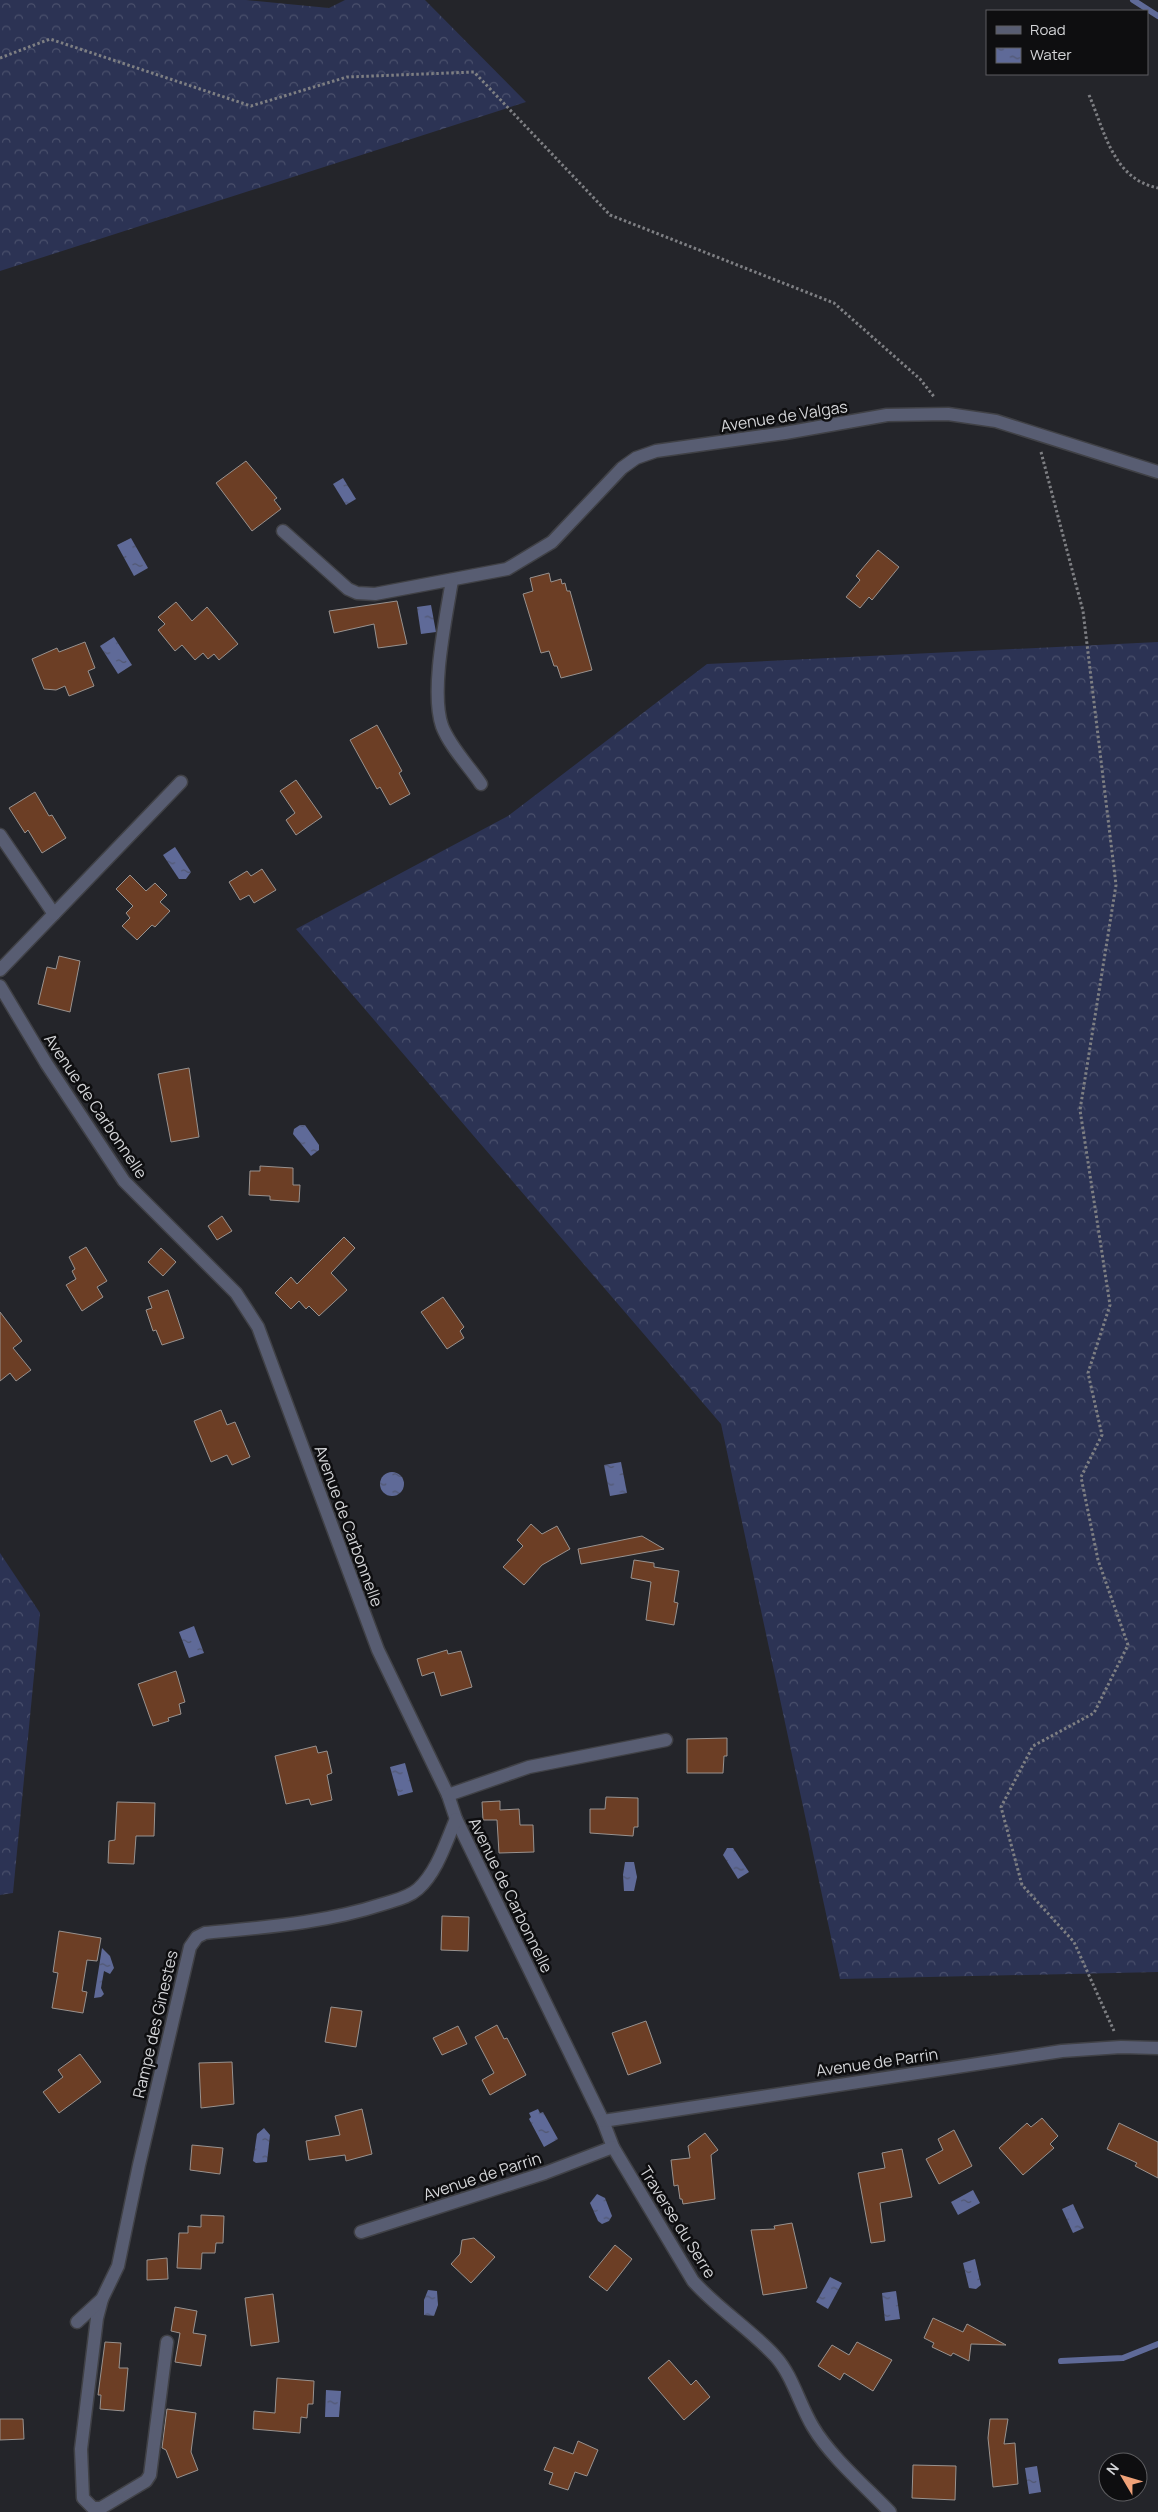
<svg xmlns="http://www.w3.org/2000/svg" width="1158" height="2512" font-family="Manrope,sans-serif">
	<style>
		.forest { fill: url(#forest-crowns) }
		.water { fill: url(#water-ripples) }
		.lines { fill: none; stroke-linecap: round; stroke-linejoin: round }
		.stream { stroke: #5f6a98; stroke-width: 6 }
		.building { fill: #6c3e25; stroke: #98928f }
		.street-casing { stroke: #404146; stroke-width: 15 }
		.path { stroke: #7e7f83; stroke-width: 3; stroke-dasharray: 2.5 2.5; stroke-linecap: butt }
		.street { stroke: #585d72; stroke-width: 12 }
		.labels { text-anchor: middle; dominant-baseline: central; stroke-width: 5; stroke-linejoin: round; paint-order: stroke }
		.street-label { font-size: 16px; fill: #d3d4d7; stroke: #0e0e10 }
	</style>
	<defs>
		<pattern id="forest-crowns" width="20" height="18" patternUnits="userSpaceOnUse" patternTransform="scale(1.25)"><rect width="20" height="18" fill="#2c3354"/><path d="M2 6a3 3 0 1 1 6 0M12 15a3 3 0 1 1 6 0" fill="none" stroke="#4a506c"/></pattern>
		<pattern id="water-ripples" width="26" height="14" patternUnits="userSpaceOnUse" patternTransform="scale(1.25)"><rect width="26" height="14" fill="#5f6a98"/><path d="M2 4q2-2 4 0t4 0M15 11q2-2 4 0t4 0" fill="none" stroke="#515770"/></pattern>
	</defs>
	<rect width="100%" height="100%" fill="#24252a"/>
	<g class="forest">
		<path d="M0 0H246L329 8 345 0H425L526 102 0 271Z"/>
		<path d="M1158 642V1972L840 1979 721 1424 296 929 508 816 707 664Z"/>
		<path d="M0 1553 40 1613 13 1893 0 1895Z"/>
	</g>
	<g class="water">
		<path d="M343 478 356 499 346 505 333 484Z"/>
		<path d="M131 538 148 568 134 576 117 545Z"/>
		<path d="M431 605 436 632 421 634 417 607Z"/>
		<path d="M114 637 132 665 118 674 100 646Z"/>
		<path d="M175 847 191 872 186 879H179L163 855Z"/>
		<path d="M300 1125H305L319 1145V1150L311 1156 293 1134 294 1129Z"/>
		<path d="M621 1462 627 1493 610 1496 604 1465Z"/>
		<circle cx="392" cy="1484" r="12"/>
		<path d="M194 1626 204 1653 189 1658 179 1632Z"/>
		<path d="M405 1763 413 1792 398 1796 390 1767Z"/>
		<path d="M727 1848H733L749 1872 738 1879 723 1855Z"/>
		<path d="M625 1862H634L637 1877 634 1891H624L623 1875Z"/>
		<path d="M102 1948 110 1956 114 1968 110 1974 104 1971 101 1988 104 1994 101 1997 94 1998Z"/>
		<path d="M538 2109 540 2113 543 2112 558 2139 544 2147 529 2119 531 2117 529 2113Z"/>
		<path d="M264 2128 270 2135 267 2162 256 2163 253 2161 257 2134Z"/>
		<path d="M973 2190 980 2203 958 2215 951 2202Z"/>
		<path d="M597 2194 605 2198 612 2216 609 2221 602 2224 598 2221 590 2203Z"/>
		<path d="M1073 2204 1084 2228 1073 2233 1062 2209Z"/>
		<path d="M975 2259 981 2285 976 2289 969 2288 963 2263Z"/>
		<path d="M830 2277 842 2283 828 2309 816 2302Z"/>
		<path d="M428 2290 437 2291 438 2305 434 2316 424 2315V2300Z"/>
		<path d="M896 2291 900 2319 885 2321 882 2293Z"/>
		<path d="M326 2390 341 2391 339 2417H325Z"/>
		<path d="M1037 2466 1041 2492 1029 2494 1025 2468Z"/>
	</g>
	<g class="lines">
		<g class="stream">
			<path d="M1133 0 1158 16"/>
			<path d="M1061 2361 1123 2358 1158 2344"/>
		</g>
	</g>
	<g class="building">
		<path d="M246 461 277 498 274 500 281 509 252 531 216 483Z"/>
		<path d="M878 550 899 567 872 600 869 597 860 608 846 597 860 580 856 576Z"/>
		<path d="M549 573 551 582 561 579 562 584 565 583 567 591H570L592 670 561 678 557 666H554L549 651 541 653 523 594 533 591 530 578Z"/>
		<path d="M397 601 407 644 378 648 374 624 334 633 329 611Z"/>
		<path d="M176 602 192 621 207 607 238 644 219 660 214 654 208 659 203 653 195 660 182 645 175 651 158 630 165 624 158 617Z"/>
		<path d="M85 642 95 668 88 671 94 686 69 696 65 686 56 690 44 689 32 659 57 648 59 652Z"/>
		<path d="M377 725 402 771 399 773 410 794 390 805 380 787 377 789 350 740Z"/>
		<path d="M296 780 322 817 296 835 286 820 295 813 280 791Z"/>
		<path d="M35 792 49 816 52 815 66 838 42 853 28 830 25 833 9 808Z"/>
		<path d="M262 869 276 890 254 903 249 895 240 900 229 882 247 871 251 876Z"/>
		<path d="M130 875 146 891 155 883 167 895 160 902 170 911 155 927 152 925 137 940 122 926 130 918 126 913 133 906 116 889Z"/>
		<path d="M59 956 80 961 70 1012 38 1004 47 967 56 969Z"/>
		<path d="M189 1068 199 1137 171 1142 158 1074Z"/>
		<path d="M260 1166 293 1168V1185H300L299 1202 270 1200V1196L249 1195 250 1171H260Z"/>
		<path d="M222 1216 232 1231 217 1240 208 1226Z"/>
		<path d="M344 1237 355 1248 331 1273 347 1290 319 1316 309 1306 306 1309 299 1301 291 1309 275 1293 291 1277 297 1284Z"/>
		<path d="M86 1247 107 1281 97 1287 103 1297 82 1311 66 1285 76 1279 72 1271 75 1269 69 1257Z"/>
		<path d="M161 1248 176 1262 163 1276 148 1262Z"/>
		<path d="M168 1290 184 1338 162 1345 156 1330 153 1331 146 1310 152 1308 148 1297Z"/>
		<path d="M443 1297 464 1327 460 1331 464 1338 447 1349 421 1312Z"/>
		<path d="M0 1312 22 1341 13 1348 31 1370 16 1381 10 1373 0 1381Z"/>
		<path d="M221 1410 227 1425 235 1422 250 1457 232 1465 227 1455 211 1462 194 1421Z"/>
		<path d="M531 1524 542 1534 557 1526 570 1549 542 1565 524 1585 503 1567 523 1546 517 1540Z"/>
		<path d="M642 1536 664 1549 581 1564 578 1549Z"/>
		<path d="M634 1560 654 1563V1567L679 1571 674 1602 678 1603 674 1625 646 1620 651 1582 631 1578Z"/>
		<path d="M447 1650 448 1654 461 1651 472 1687 441 1696 434 1672 422 1676 417 1659Z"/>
		<path d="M176 1671 185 1702 179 1704 181 1714 168 1718 169 1721 153 1726 138 1684Z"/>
		<path d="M727 1738V1756H724L723 1773H687V1739Z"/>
		<path d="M316 1746 318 1753 327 1751 332 1773 327 1775 332 1800 311 1805 309 1799 286 1804 275 1756Z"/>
		<path d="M606 1797 638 1798V1827H634L633 1836 590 1833V1809H605Z"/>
		<path d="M500 1801V1810L519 1809 520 1825H533L534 1852 499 1853 497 1820H483L482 1802Z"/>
		<path d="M117 1802 155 1803 154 1836H136L134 1864 108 1863 109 1841 115 1840Z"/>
		<path d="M442 1916 469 1917 468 1951 441 1950Z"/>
		<path d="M59 1931 101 1938 97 1961 87 1960 82 1991 87 1992 83 2013 52 2008 58 1973 53 1972Z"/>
		<path d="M331 2007 362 2011 356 2047 325 2042Z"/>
		<path d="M646 2021 661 2063 628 2075 612 2033Z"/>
		<path d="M497 2025 504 2039 507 2038 526 2075 490 2095 482 2080 494 2073 475 2037Z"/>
		<path d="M458 2026 467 2044 442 2055 433 2038Z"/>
		<path d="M80 2054 101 2082 59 2113 43 2092 63 2077 58 2070Z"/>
		<path d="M232 2062 234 2104 201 2108 199 2063Z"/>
		<path d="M362 2109 372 2154 346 2161 345 2155 309 2160 306 2141 340 2135 335 2116Z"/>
		<path d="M1042 2118 1058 2136 1050 2144 1054 2148 1023 2175 999 2148 1027 2123 1031 2127Z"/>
		<path d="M1119 2123 1158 2142V2178L1135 2166 1137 2163 1107 2149Z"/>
		<path d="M954 2130 972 2166 939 2184 926 2159 943 2150 938 2139Z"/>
		<path d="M705 2133 718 2150 711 2155 715 2199 683 2204 682 2199H680L678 2185 674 2186 671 2160 690 2158 688 2146Z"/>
		<path d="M192 2145 223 2148 220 2174 190 2170Z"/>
		<path d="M902 2149 912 2197 880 2203 885 2241 871 2243 858 2173 885 2168 882 2153Z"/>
		<path d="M201 2215 224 2216 223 2243H216L215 2253H202L201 2269 177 2268 179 2233H188V2226L201 2227Z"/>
		<path d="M792 2223 807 2288 763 2295 751 2230 775 2229 774 2226Z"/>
		<path d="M474 2238 495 2257 471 2283 451 2264 460 2254 462 2240Z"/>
		<path d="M615 2245 632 2259 607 2291 589 2277Z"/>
		<path d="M167 2258 168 2279 147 2280V2260Z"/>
		<path d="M273 2294 279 2342 251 2346 245 2298Z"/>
		<path d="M175 2307 197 2311 193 2333 206 2335 201 2366 175 2362 180 2333 171 2331Z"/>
		<path d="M933 2318 963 2332 967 2324 1006 2345 971 2344 969 2361 953 2353 951 2356 932 2347 934 2343 924 2338Z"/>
		<path d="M105 2342 121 2343 119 2368H128L124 2411 100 2409 101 2395H98Z"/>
		<path d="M857 2342 892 2360 873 2391 844 2373 840 2380 818 2366 832 2345 849 2355Z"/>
		<path d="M669 2360 691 2385 696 2380 710 2397 684 2420 648 2378Z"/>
		<path d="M277 2378 314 2381 313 2404H308L307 2418 301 2417 300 2433 253 2429 254 2411 275 2413Z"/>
		<path d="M167 2409 196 2413 191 2452 198 2470 177 2478 166 2450 162 2448Z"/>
		<path d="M0 2419H23L24 2439 0 2440Z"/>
		<path d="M990 2419H1008L1004 2444 1015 2443 1018 2484 993 2487 988 2438Z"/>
		<path d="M578 2441 598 2450 587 2476 575 2472 568 2490 549 2484 553 2473 544 2470 554 2447 573 2454Z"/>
		<path d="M913 2465 956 2466 955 2500 912 2498Z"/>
	</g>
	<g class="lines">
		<defs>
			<g id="street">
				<path d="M283 531 348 589 357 593 375 594 507 569 552 542 622 468 636 458 656 451 785 433 887 415 948 414 996 421 1158 472"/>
				<path d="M452 580C446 618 430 691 442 726 450 747 469 766 481 784"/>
				<path d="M0 835 54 914 0 970"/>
				<path d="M54 914 181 782"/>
				<path d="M0 986 46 1063 124 1181 236 1293 258 1327 378 1650 448 1795 456 1819 603 2121 613 2147 693 2281C718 2309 750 2329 775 2356 793 2376 799 2404 813 2427 830 2456 866 2487 890 2512"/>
				<path d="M448 1795 529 1767 666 1740"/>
				<path d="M603 2121 1062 2051 1121 2047 1158 2048"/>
				<path d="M361 2232 545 2173 613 2147"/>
				<path d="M102 2299 97 2318 81 2449 83 2498 93 2508H101L146 2481 150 2475 167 2342"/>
				<path d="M77 2322 102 2299 118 2266 139 2165 190 1947 197 1937 205 1933C266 1927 325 1923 383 1904 395 1900 408 1898 418 1889 437 1872 446 1842 456 1819"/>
			</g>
		</defs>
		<use href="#street" class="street-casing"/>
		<g class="path">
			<path d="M0 58 50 39 251 106 347 77 474 72 610 215 834 303 920 379 935 398"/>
			<path d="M1089 95C1105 132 1113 179 1158 188"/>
			<path d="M1041 452 1083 611 1116 885 1080 1110 1110 1305 1088 1373 1102 1435 1081 1477 1098 1560 1128 1645 1094 1713 1033 1746 1001 1807 1022 1885 1074 1942 1114 2031"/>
		</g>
		<use href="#street" class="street"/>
	</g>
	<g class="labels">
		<g class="street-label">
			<text transform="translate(784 416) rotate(-9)">Avenue de Valgas</text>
			<text transform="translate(96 1106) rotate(56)">Avenue de Carbonnelle</text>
			<text transform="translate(349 1526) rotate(70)">Avenue de Carbonnelle</text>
			<text transform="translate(511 1895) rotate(64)">Avenue de Carbonnelle</text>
			<text transform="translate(155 2024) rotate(-77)">Rampe des Ginestes</text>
			<text transform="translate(877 2062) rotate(-8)">Avenue de Parrin</text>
			<text transform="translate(482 2176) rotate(-18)">Avenue de Parrin</text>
			<text transform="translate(678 2222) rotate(58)">Traverse du Serre</text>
		</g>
	</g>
	<rect x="986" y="10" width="162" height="65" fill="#0e0e10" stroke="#5d5d60"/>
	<rect x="996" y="26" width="25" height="8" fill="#585d72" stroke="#5d5d60"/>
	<text x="1030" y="35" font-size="15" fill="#d3d4d7">Road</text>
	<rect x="996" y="48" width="25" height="15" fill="url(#water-ripples)" stroke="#5d5d60"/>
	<text x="1030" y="60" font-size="15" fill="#d3d4d7">Water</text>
	<g transform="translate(1123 2477) rotate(308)"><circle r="24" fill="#0e0e10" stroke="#5d5d60"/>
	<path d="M0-4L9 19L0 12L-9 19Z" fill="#f0a279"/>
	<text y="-8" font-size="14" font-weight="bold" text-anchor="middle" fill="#d3d4d7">N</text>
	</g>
</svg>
